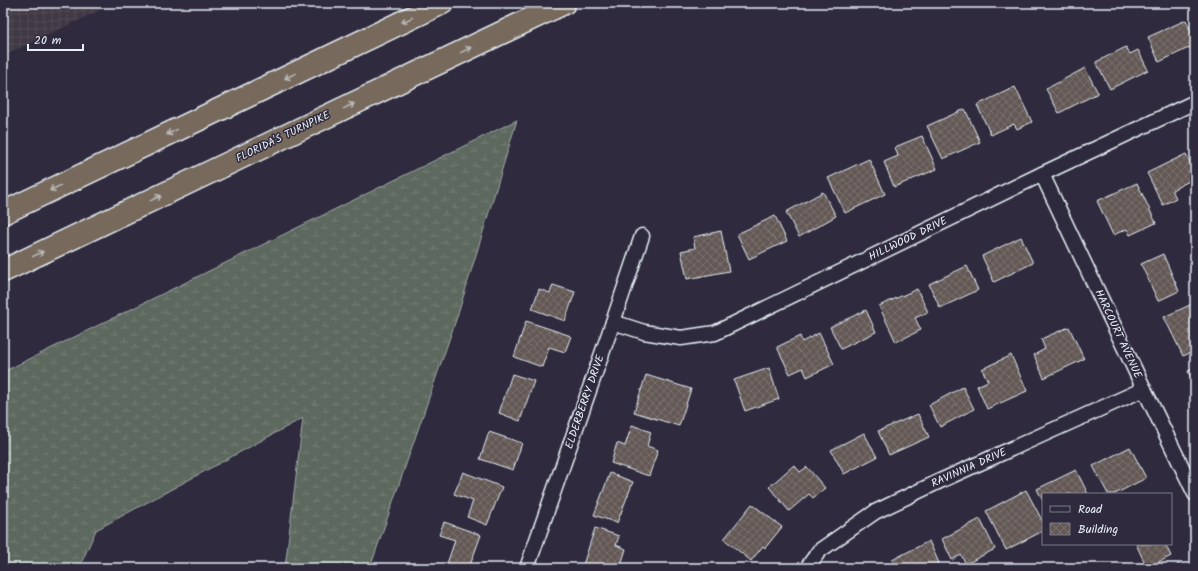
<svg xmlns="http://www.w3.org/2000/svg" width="1198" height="571" font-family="Kalam,sans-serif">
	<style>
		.industrial { fill: url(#industrial-grid) }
		.wetland { fill: url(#wetland-marsh); stroke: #a2acab }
		.building { fill: url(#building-cross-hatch); stroke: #e8f1f8 }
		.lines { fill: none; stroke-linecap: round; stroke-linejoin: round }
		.minor-casing { stroke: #e8f1f8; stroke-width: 17 }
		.motorway-casing { stroke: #e8f1f8; stroke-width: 25 }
		.minor { stroke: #2f2a3d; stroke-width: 14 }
		.motorway { stroke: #77695c; stroke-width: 22 }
		.oneway { stroke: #bbbbba }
		.labels { text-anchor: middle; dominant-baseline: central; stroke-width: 3; stroke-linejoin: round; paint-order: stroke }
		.street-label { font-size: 11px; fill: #e8f1f8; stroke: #2f2a3d }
	</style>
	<defs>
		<pattern id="industrial-grid" width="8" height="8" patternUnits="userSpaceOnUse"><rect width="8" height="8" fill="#3f3844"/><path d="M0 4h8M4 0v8" fill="none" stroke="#524c56"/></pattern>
		<pattern id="wetland-marsh" width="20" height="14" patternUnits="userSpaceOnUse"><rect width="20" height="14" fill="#5d685e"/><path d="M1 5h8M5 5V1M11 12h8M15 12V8" fill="none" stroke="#747e76"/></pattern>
		<pattern id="building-cross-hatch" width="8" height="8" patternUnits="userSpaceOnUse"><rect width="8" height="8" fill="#645954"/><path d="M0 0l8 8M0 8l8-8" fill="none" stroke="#7a716d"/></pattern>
	</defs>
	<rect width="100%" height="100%" fill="#2f2a3d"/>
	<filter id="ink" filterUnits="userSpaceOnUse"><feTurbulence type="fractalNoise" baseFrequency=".025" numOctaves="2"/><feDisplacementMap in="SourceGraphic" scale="8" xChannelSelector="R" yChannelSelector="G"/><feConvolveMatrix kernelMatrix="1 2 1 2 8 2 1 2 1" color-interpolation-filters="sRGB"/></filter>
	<g filter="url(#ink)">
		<path class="industrial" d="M3 3H115L3 56Z"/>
		<path class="wetland" d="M517 120 458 314 370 568H285L303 418 96 530 79 568H3V372Z"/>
		<g class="building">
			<path d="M1186 20 1195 40V45L1159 62 1148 37Z"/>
			<path d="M1126 47 1130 54 1138 50 1148 70 1110 89 1096 62Z"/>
			<path d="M1085 68 1098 93 1059 113 1046 89Z"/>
			<path d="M1015 87 1032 122 1017 129 1014 124 991 135 977 105Z"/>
			<path d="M965 109 980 142 943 159 927 126Z"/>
			<path d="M922 136 937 169 894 187 884 162 898 156 895 147Z"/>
			<path d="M1186 154 1195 173V178L1172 190 1176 198 1163 205 1147 173Z"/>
			<path d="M869 159 885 194 845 213 828 178Z"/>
			<path d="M1137 183 1156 223 1130 235 1127 229 1113 235 1097 201Z"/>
			<path d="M823 192 836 216 799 237 786 212Z"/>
			<path d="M775 216 787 241 749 259 737 234Z"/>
			<path d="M721 231 729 271 687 279 681 251 695 248 693 237Z"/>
			<path d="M1021 237 1033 263 994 282 982 256Z"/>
			<path d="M1163 254 1179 291 1158 301 1141 264Z"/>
			<path d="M967 266 978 290 940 308 929 284Z"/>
			<path d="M553 285 575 292 565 321 532 309 539 289 550 293Z"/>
			<path d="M917 289 928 312 915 318 921 330 896 342 879 306Z"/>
			<path d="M1192 304 1195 309V351L1183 356 1164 317Z"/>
			<path d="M866 310 876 332 841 349 830 327Z"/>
			<path d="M526 321 571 336 565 352 549 347 542 367 514 357Z"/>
			<path d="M1069 327 1084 359 1044 378 1034 355 1045 349 1041 339Z"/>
			<path d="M819 333 834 364 807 377 803 368 790 374 777 347 800 336 802 342Z"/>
			<path d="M1011 355 1027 391 987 409 977 386 988 381 982 369Z"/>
			<path d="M769 368 779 399 745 411 734 380Z"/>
			<path d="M1195 368V387L1188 371Z"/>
			<path d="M512 374 534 381 520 421 499 413Z"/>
			<path d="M646 375 691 389 679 426 634 412Z"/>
			<path d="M963 387 974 409 940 427 929 405Z"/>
			<path d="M918 414 929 437 889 455 878 431Z"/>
			<path d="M632 425 651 432 647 446 658 450 649 476 611 463 617 443 625 446Z"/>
			<path d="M489 432 522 443 513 470 480 459Z"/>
			<path d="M864 433 877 457 844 474 831 450Z"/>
			<path d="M1130 447 1146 478 1115 494H1108L1093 466Z"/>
			<path d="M794 465 800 472 807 467 825 488 813 498 809 494 789 511 769 487Z"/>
			<path d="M1076 470 1088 494H1043V501L1037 489Z"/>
			<path d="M463 472 502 487 487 525 467 517 473 501 454 494Z"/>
			<path d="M610 473 633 482 617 523 594 515Z"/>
			<path d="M1026 490 1043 522V531L1006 550 986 511Z"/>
			<path d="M752 504 782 527 765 548 763 546 751 561 724 539Z"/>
			<path d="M980 519 995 549 966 564 961 555 952 560 942 539Z"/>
			<path d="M444 522 481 535 469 568 446 567 455 540 439 535Z"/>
			<path d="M595 528 619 536 616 545 626 549 620 568H582Z"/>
			<path d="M929 541 939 563 930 568H896L892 560Z"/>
			<path d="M1136 544H1165L1171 556 1147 568Z"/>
			<path d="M1179 564 1181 568H1171Z"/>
		</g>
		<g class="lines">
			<defs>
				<g id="minor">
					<path d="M1042 174 1144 389 1195 494"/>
					<path d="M613 322 644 332 681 338 715 333 1042 174 1195 102"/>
					<path d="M527 568 613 322 642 236"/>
					<path d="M807 568 819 551 875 512 940 481 1144 389"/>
				</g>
				<g id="motorway">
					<path d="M3 213 442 3"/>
					<path d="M3 271 564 3"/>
				</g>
			</defs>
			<use href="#minor" class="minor-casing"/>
			<use href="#motorway" class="motorway-casing"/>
			<use href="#minor" class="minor"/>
			<use href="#motorway" class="motorway"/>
		</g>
		<defs><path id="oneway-shaft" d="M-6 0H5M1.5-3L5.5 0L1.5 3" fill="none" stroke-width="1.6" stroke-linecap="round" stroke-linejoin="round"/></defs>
		<g class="oneway">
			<use href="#oneway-shaft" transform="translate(407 20) rotate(154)"/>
			<use href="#oneway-shaft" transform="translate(466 50) rotate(-26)"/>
			<use href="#oneway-shaft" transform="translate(290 76) rotate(154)"/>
			<use href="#oneway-shaft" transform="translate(349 106) rotate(-26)"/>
			<use href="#oneway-shaft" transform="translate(172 132) rotate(154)"/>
			<use href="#oneway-shaft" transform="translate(55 188) rotate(154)"/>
			<use href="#oneway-shaft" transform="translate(156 198) rotate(-26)"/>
			<use href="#oneway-shaft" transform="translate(38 254) rotate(-26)"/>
		</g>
	</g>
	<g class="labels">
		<g class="street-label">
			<text transform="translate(283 137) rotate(-26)">FLORIDA'S TURNPIKE</text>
			<text transform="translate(908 239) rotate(-26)">HILLWOOD DRIVE</text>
			<text transform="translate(1118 334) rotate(65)">HARCOURT AVENUE</text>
			<text transform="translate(585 402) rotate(-71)">ELDERBERRY DRIVE</text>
			<text transform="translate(969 468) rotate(-24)">RAVINNIA DRIVE</text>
		</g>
	</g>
	<rect width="1198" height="571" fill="none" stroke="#2f2a3d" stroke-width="16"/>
	<rect x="8" y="8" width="1182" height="555" fill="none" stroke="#e8f1f8" stroke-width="1.5" filter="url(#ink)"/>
	<rect x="1042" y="493" width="130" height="52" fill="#2f2a3d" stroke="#797a88"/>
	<rect x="1050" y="506" width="20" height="6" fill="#2f2a3d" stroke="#797a88"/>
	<text x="1078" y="513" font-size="12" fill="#e8f1f8">Road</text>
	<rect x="1050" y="523" width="20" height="12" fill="url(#building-cross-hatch)" stroke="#797a88"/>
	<text x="1078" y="533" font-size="12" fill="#e8f1f8">Building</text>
	<path d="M28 44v6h55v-6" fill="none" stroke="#e8f1f8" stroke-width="2"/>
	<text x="34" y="44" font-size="12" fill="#e8f1f8" stroke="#2f2a3d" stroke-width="3" paint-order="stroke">20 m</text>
</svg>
